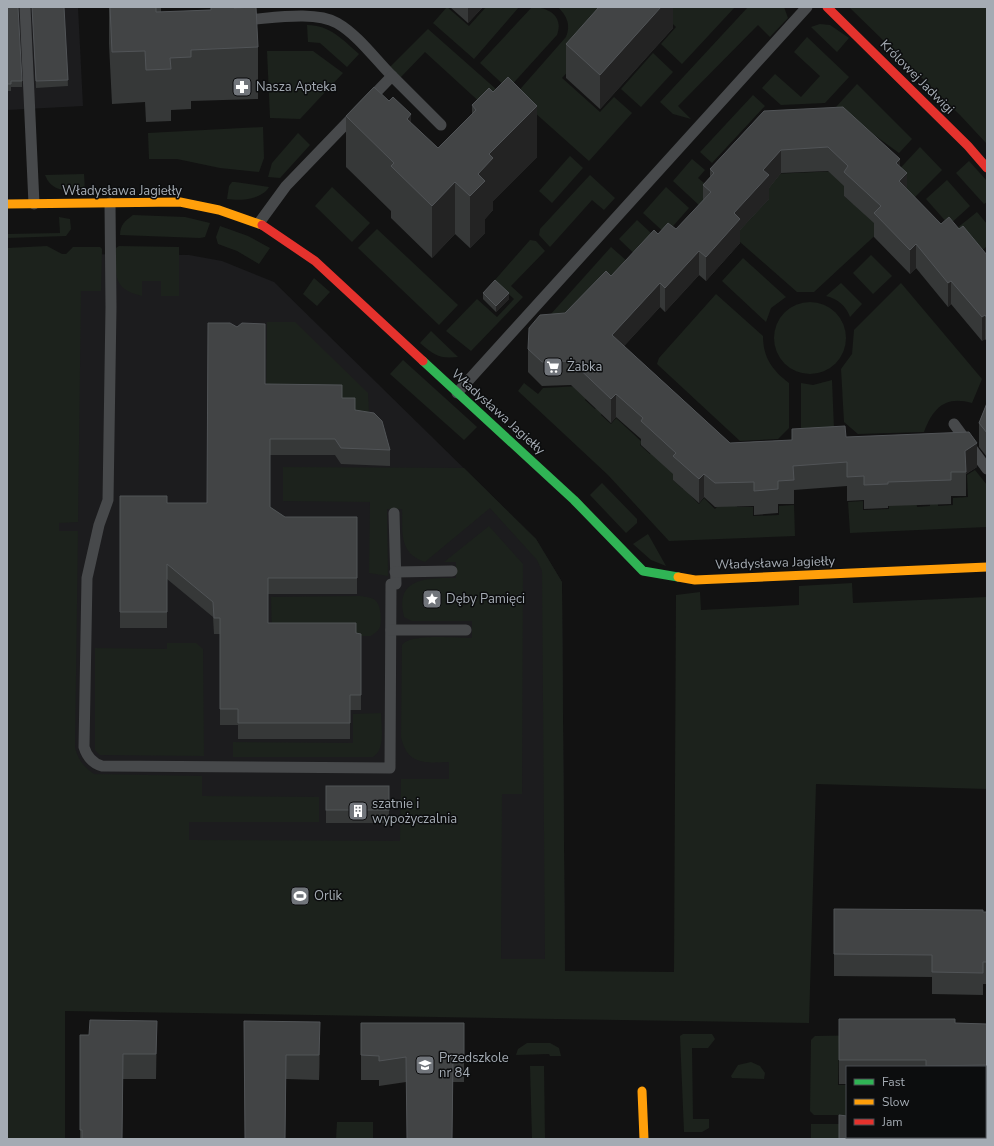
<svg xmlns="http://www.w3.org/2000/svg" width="994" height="1146" font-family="'Nunito Sans',sans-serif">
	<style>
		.built { fill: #1c1c1e }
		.green { fill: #1c221c }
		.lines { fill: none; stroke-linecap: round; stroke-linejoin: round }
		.lane { stroke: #47494b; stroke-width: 11 }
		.fast { stroke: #30b455; stroke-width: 9 }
		.slow { stroke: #ff9f0a; stroke-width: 9 }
		.jam { stroke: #e5322d; stroke-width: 9 }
		.wall { fill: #363838 }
		.shaded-wall { fill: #232323 }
		.building { fill: #424445; stroke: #515457 }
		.labels { text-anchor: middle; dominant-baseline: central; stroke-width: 3; stroke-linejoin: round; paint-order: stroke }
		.street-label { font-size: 13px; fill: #a4abb3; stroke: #0c0d0e }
		.poi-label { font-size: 13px; fill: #a4abb3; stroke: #0c0d0e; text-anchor: start }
	</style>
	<rect width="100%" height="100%" fill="#121212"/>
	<g class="built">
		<path d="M7 7H78L83 106 7 110Z"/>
		<path d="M62 254 189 255 222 261 274 282 536 539 562 582 565 971 54 969Z"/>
	</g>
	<g class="green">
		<path d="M447 7 469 26 486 7H519L474 59 433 23Z"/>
		<path d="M532 7C548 7 564 16 557 35L508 89 480 63Z"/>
		<path d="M558 7H626L562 78 600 112 614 97 632 113 589 161 515 95 566 37C571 25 567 16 558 7Z"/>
		<path d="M662 7H735L682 64 661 44 676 27 659 10Z"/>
		<path d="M748 7H784L788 18 770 37 758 25 678 106 691 119 673 114 660 102Z"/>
		<path d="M849 7H987V144L960 115Z"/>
		<path d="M820 24 830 25 849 38 837 52 811 27Z"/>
		<path d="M307 25C330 25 343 40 359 54L347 67 320 43 308 42Z"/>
		<path d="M428 29 497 90 484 106 425 52 400 78 389 68Z"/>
		<path d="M807 37 849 77 825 103 781 105 762 88 775 74 801 97 820 76 794 52Z"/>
		<path d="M267 51H313L343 73 300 119 270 118Z"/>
		<path d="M653 53 673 72 641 107 621 89Z"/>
		<path d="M857 84 912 139 899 153 836 107Z"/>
		<path d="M753 95 765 106 712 163 700 152Z"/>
		<path d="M263 127 264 158 259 172 220 168 177 159H149L148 133Z"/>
		<path d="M298 133 310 145 280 178 268 177 272 163Z"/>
		<path d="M920 147 942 170 904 208 893 176Z"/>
		<path d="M570 156 583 168 552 203 539 191Z"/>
		<path d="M692 159 705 170 698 178 710 188 708 197 700 206 673 181Z"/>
		<path d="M969 161 987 181V202L984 204 956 173Z"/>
		<path d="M838 171 848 190 844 196 853 204 857 201 882 229 814 292H797L732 235 763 194 772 174Z"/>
		<path d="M84 174 85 191C69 191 52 193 45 175Z"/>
		<path d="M590 175 615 198 604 210 592 200 550 247 539 235 540 229Z"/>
		<path d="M947 180 970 206 949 225 926 199Z"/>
		<path d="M232 182H235L269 187C261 200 240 201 227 199L229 186Z"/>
		<path d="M332 187 370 223 352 242 315 206Z"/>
		<path d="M666 187 689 208 666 234 643 213Z"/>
		<path d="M977 212 987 224V246L973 259 951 233Z"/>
		<path d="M133 215 185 217 210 223 205 237 200 238 120 235C120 225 125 221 133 215Z"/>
		<path d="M59 217 70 219 71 229 66 236 7 238V234L60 233Z"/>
		<path d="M637 220 666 247 643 262 619 239Z"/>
		<path d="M220 226 248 236 270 248 259 264 237 251 218 244 216 237Z"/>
		<path d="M377 229 458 305 439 325 358 248Z"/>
		<path d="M530 240 536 241 545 251 511 286 523 297 471 351 446 331 477 299 497 317 514 299 494 281Z"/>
		<path d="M47 246 62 254H66L73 247H100L102 249 101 291H81L78 522 59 523V531H78L75 747C78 760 83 766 94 774L202 776V796L319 797V822H189V840L400 841 401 779H449V762C425 763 407 765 401 737L402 645C410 633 457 638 472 638V621H412L404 617C394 577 428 578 456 578V562H444L489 526 523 564 522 794H502L501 959H545L542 571 537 560 490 508 425 562C398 553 403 532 402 509H387L388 576 369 573 370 502 283 501V467L464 468 536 539 562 582 565 971 674 972 676 595 700 592 701 610 799 605V586L852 583 853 603 987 597V789L816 784 809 1023 65 1011V1139H7V248Z"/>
		<path d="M119 246 179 247V296H161V281H142V296C111 289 116 274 116 248Z"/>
		<path d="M611 247 637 270 595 304 542 324Z"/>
		<path d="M871 255 892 276 873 294 853 273Z"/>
		<path d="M743 258 786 297 771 308 766 322 722 281Z"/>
		<path d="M314 278 330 292 317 306 303 294Z"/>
		<path d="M841 283 862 304 850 317C846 306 838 299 826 296Z"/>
		<path d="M901 283 982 379 972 403C945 395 933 408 924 432L858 434 844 422 841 369 852 354 854 330Z"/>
		<path d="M716 294 763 336C763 357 772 370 789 383V428L778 439 740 441 657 364 659 358Z"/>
		<circle cx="810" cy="338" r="36"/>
		<path d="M267 322H295L368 393 369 412H343L266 399Z"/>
		<path d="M431 331 458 357C439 359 434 355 420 343Z"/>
		<path d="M403 360 477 427 464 440 390 374Z"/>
		<path d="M832 380 834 429 801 430V383L813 385Z"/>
		<path d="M524 383 538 394 543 388 580 386 589 394 585 400 595 409 599 406 604 411 601 415 611 424 616 418 642 442 640 445 650 454 653 452 677 474 673 480 683 489 686 485 692 490 689 494 699 504 704 498 715 509 730 493H736L737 507H753V516L779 515V506L794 505 795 536 669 541 608 475 518 391Z"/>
		<path d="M975 470 987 485V527L850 533 848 502 863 501V510L889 509V500L916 499 917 507 930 506V500H938V506L953 505V498L968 497 967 475Z"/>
		<path d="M602 483 637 519V523L626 533 590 495Z"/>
		<path d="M648 534 666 566 651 560 633 544Z"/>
		<path d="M360 596C366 597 371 597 375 600 381 605 382 620 380 627 378 632 374 633 371 636H272L271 597Z"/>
		<path d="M167 643H196L203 649 204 756 100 755 95 750V648L167 649Z"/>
		<path d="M381 713C381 727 386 749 373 757H233V742L353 743V714Z"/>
		<path d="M683 1034H712L715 1039 708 1048H692L693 1119H709V1128L702 1132H684L680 1036Z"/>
		<path d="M874 1035V1043H839L838 1085H847V1115H814L810 1111 811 1040 815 1036Z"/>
		<path d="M527 1043H550L559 1048 561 1056H550L549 1054 516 1055 518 1049Z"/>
		<path d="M751 1062 760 1066 765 1073 764 1079 732 1078 731 1076 738 1065Z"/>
		<path d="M530 1066H544L545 1139H532Z"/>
		<path d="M337 1122H373V1139H336Z"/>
		<path d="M811 1124H847V1137L873 1138 811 1139Z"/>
	</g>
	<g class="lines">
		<g class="lane">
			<path d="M25 7 34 204"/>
			<path d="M242 20C268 19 314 10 337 23 358 35 375 59 392 76"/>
			<path d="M110 203 111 307 108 500 99 525 87 578 84 747C87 757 92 763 102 766L390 768 391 584H396L394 513"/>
			<path d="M259 223 286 186 392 76 441 125"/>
			<path d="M457 393 807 7"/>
			<path d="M954 424 987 469"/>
			<path d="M395 572 452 571"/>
			<path d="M391 630H466"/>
		</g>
		<path class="fast" d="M423 361 574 500 643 571 678 577"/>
		<g class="slow">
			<path d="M7 204 180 202 219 210 262 225"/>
			<path d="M678 577 695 580 987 567"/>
			<path d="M642 1091 644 1139"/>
		</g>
		<g class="jam">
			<path d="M827 7 968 146 987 168"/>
			<path d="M262 225 315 261 423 361"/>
		</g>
	</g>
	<g class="wall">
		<path d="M7 7 22 81V87H11V91H7Z"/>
		<path d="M32 7H64L68 86 36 88Z"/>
		<path d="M109 7H161V12L211 10V7L234 8 258 47V99L191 101V109L171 110V121L146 122 145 102 112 104 109 44Z"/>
		<path d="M450 7H483L468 23Z"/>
		<path d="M673 7V28L600 109 566 78V44Z"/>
		<path d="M472 105 537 157 493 201V210L485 219V233L470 248 455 234 432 258 391 218V211L346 167V116L411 123 438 148 472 114Z"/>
		<path d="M764 111 900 166 907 189 941 224 959 229 987 255V342L985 339 982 341 951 304 948 307 916 268 910 274 874 237V223L844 196V186L828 171 781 173 769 188V199L740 230V243L706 281 699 275 665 312 660 307 624 346 730 443 792 440V429L846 437 977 467 966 474V496H951V504L888 506V508L864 509V500L847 501V486L794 490V504H778V513L754 515V506L715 507 704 497 699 503 673 480V474L641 445V439L616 417 611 423 571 385 542 386 528 372V349L565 313 611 276 658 234 676 229 703 200V185L710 177V169Z"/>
		<path d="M483 293 509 299 496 312 483 299Z"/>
		<path d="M265 384 342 398 355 410 390 450V466L341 464 335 455H270V507L285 517H357V594H268V623L361 634V710H350V739H238V725H220V634H214L213 617 167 579V628H120V496L167 503H207Z"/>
		<path d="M987 403V457L979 447V423Z"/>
		<rect x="326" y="786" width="63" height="37"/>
		<path d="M834 909 987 912V984H983V995L932 994V977L834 976Z"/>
		<path d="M839 1019 955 1023 987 1024V1090H985V1067H847V1084H839Z"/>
		<path d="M157 1021 156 1079H123L122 1139H80V1035H89Z"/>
		<path d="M244 1021 320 1047 319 1080 286 1079 285 1139H245Z"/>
		<path d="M361 1023H464V1082H453L452 1139 406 1082 379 1086V1080H361Z"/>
	</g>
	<g class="shaded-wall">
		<path d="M468 7H483L468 23Z"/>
		<path d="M661 7H673V28L600 109V75Z"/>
		<path d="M537 106V157L493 201V210L485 219V233L470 248V196L478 174 489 154Z"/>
		<path d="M411 114V166L407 119Z"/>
		<path d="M781 150V173L769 188V199L740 230V243L706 281V257L734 213 763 170Z"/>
		<path d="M900 159V181L907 173V197L899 205 896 163Z"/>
		<path d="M455 182V234L432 258V206Z"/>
		<path d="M916 244V268L910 274V250Z"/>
		<path d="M699 251V275L665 312V288Z"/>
		<path d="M951 281V304L948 307V283Z"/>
		<path d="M660 283V307L612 359V335Z"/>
		<path d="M509 293V299L496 312V306Z"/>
		<path d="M985 315V339L982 341V317Z"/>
		<path d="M616 394V417L611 423V399Z"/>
		<path d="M977 443V467L966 474 965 451Z"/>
		<path d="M704 474V497L699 503V479Z"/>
		<path d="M320 1022V1047L319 1080V1055Z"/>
	</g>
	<g class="building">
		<path d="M7 7H18L22 81H11V84H7Z"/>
		<path d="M32 7H64L68 80 36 81Z"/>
		<path d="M110 7H156V12L211 10V7H233L234 8 256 7 258 47 191 50V57L170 58 171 69 146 70 145 51 112 52Z"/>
		<path d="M599 7H661L600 75 566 44Z"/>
		<path d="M508 77 537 106 489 154 493 158 478 174 485 181 470 196 455 182 432 206 391 166 394 163 346 116 374 87 389 101 393 97 411 114 407 119 438 148 476 110 472 105 489 88 493 92Z"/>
		<path d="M843 107 900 159 896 163 907 173 899 181 941 224 949 217 959 229 963 226 987 255V318L985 315 982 317 951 281 948 283 916 244 910 250 874 213 881 206 844 172 848 166 828 147 781 150 763 170 769 175 734 213 740 219 706 257 699 251 665 288 660 283 612 335 730 443 792 440V429L845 426 846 437 969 432 977 443 965 451 966 472H951V480L888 482V484L864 485V476L847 477V462L793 466 794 480 778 481V489L754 491V482L715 483 704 474 699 479 673 456 676 453 641 421 643 418 616 394 611 399 571 361 542 362 528 349 529 328 540 315 565 313 606 271 611 276 654 230 658 234 668 223 676 229 711 192 703 185 714 173 710 169 764 111Z"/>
		<path d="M495 280 509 293 496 306 483 293Z"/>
		<path d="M208 323H230L237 327 242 323 265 324V384L342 385V398H355V410L374 413 382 421 390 450 341 448 335 439H270V507L285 517H357V578H268V623H356V633L361 634V695H350V723H238V709H220V618H214L213 602 167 564V612H120V496H167V503H207Z"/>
		<path d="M987 403V433L979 423Z"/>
		<rect x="326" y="786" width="63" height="24"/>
		<path d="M834 909 983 910V912H987V962H983V973L932 972V955L834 954Z"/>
		<path d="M839 1019H955V1023L987 1024V1065L926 1066V1060H839Z"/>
		<path d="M90 1020 157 1021 156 1054H123L122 1139H82V1130H80V1035H89Z"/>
		<path d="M244 1021 320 1022 319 1055H286L285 1139H245Z"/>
		<path d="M361 1023H464V1057H453L452 1139H407L406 1057 379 1061V1056L361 1055Z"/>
		<path d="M839 1115 847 1116V1137H985V1120H987V1139H839Z"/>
	</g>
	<defs>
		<symbol id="pharmacy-square" viewBox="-11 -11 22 22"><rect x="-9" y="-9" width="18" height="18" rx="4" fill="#71757b" stroke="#0c0d0e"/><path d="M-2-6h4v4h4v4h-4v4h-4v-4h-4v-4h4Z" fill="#fff"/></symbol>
		<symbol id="supermarket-square" viewBox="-11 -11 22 22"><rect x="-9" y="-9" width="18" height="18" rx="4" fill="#71757b" stroke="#0c0d0e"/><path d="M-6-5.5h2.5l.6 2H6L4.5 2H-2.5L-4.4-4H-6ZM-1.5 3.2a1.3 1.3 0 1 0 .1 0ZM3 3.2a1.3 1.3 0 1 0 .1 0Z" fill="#fff"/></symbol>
		<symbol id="sight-square" viewBox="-11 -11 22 22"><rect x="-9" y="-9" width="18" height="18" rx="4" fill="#71757b" stroke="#0c0d0e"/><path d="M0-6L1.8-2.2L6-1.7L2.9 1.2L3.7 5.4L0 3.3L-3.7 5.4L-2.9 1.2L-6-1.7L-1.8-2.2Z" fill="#fff"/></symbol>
		<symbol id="building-square" viewBox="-11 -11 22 22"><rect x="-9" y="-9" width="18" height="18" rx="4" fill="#71757b" stroke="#0c0d0e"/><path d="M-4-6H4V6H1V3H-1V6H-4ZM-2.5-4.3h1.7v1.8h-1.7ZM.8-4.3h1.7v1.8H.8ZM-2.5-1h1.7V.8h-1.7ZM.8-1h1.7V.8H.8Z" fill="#fff"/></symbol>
		<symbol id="stadium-square" viewBox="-11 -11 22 22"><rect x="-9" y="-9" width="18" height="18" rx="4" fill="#71757b" stroke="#0c0d0e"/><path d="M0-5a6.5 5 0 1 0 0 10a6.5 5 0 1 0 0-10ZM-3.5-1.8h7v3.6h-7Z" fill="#fff"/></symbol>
		<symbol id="school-square" viewBox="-11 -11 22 22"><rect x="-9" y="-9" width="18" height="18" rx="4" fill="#71757b" stroke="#0c0d0e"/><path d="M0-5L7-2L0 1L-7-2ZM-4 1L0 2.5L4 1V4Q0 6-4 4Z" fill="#fff"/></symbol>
	</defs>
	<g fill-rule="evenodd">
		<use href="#pharmacy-square" x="231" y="76" width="22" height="22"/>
		<use href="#supermarket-square" x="542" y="356" width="22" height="22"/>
		<use href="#sight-square" x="421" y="588" width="22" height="22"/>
		<use href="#building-square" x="347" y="800" width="22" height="22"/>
		<use href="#stadium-square" x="289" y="885" width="22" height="22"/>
		<use href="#school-square" x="414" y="1054" width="22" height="22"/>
	</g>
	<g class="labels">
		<g class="street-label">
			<text transform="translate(917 77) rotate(45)">Królowej Jadwigi</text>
			<text x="122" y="191">Władysława Jagiełły</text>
			<text transform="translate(498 412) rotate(42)">Władysława Jagiełły</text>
			<text transform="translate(775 563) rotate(-2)">Władysława Jagiełły</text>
		</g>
		<g class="poi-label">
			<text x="256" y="87">Nasza Apteka</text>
			<text x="567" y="367">Żabka</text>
			<text x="446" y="599">Dęby Pamięci</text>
			<text x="372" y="804">szatnie i<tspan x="372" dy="15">wypożyczalnia</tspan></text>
			<text x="314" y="896">Orlik</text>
			<text x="439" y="1058">Przedszkole<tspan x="439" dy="15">nr 84</tspan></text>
		</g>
	</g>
	<rect width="994" height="1146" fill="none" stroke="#a4abb3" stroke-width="16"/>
	<rect x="846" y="1066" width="140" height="72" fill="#0c0d0e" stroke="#494c50"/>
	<rect x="854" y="1079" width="20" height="6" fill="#30b455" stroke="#494c50"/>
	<text x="882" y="1086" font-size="12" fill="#a4abb3">Fast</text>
	<rect x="854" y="1099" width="20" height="6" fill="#ff9f0a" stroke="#494c50"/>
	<text x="882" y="1106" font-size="12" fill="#a4abb3">Slow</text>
	<rect x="854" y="1119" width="20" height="6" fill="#e5322d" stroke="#494c50"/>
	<text x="882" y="1126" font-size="12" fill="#a4abb3">Jam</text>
</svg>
